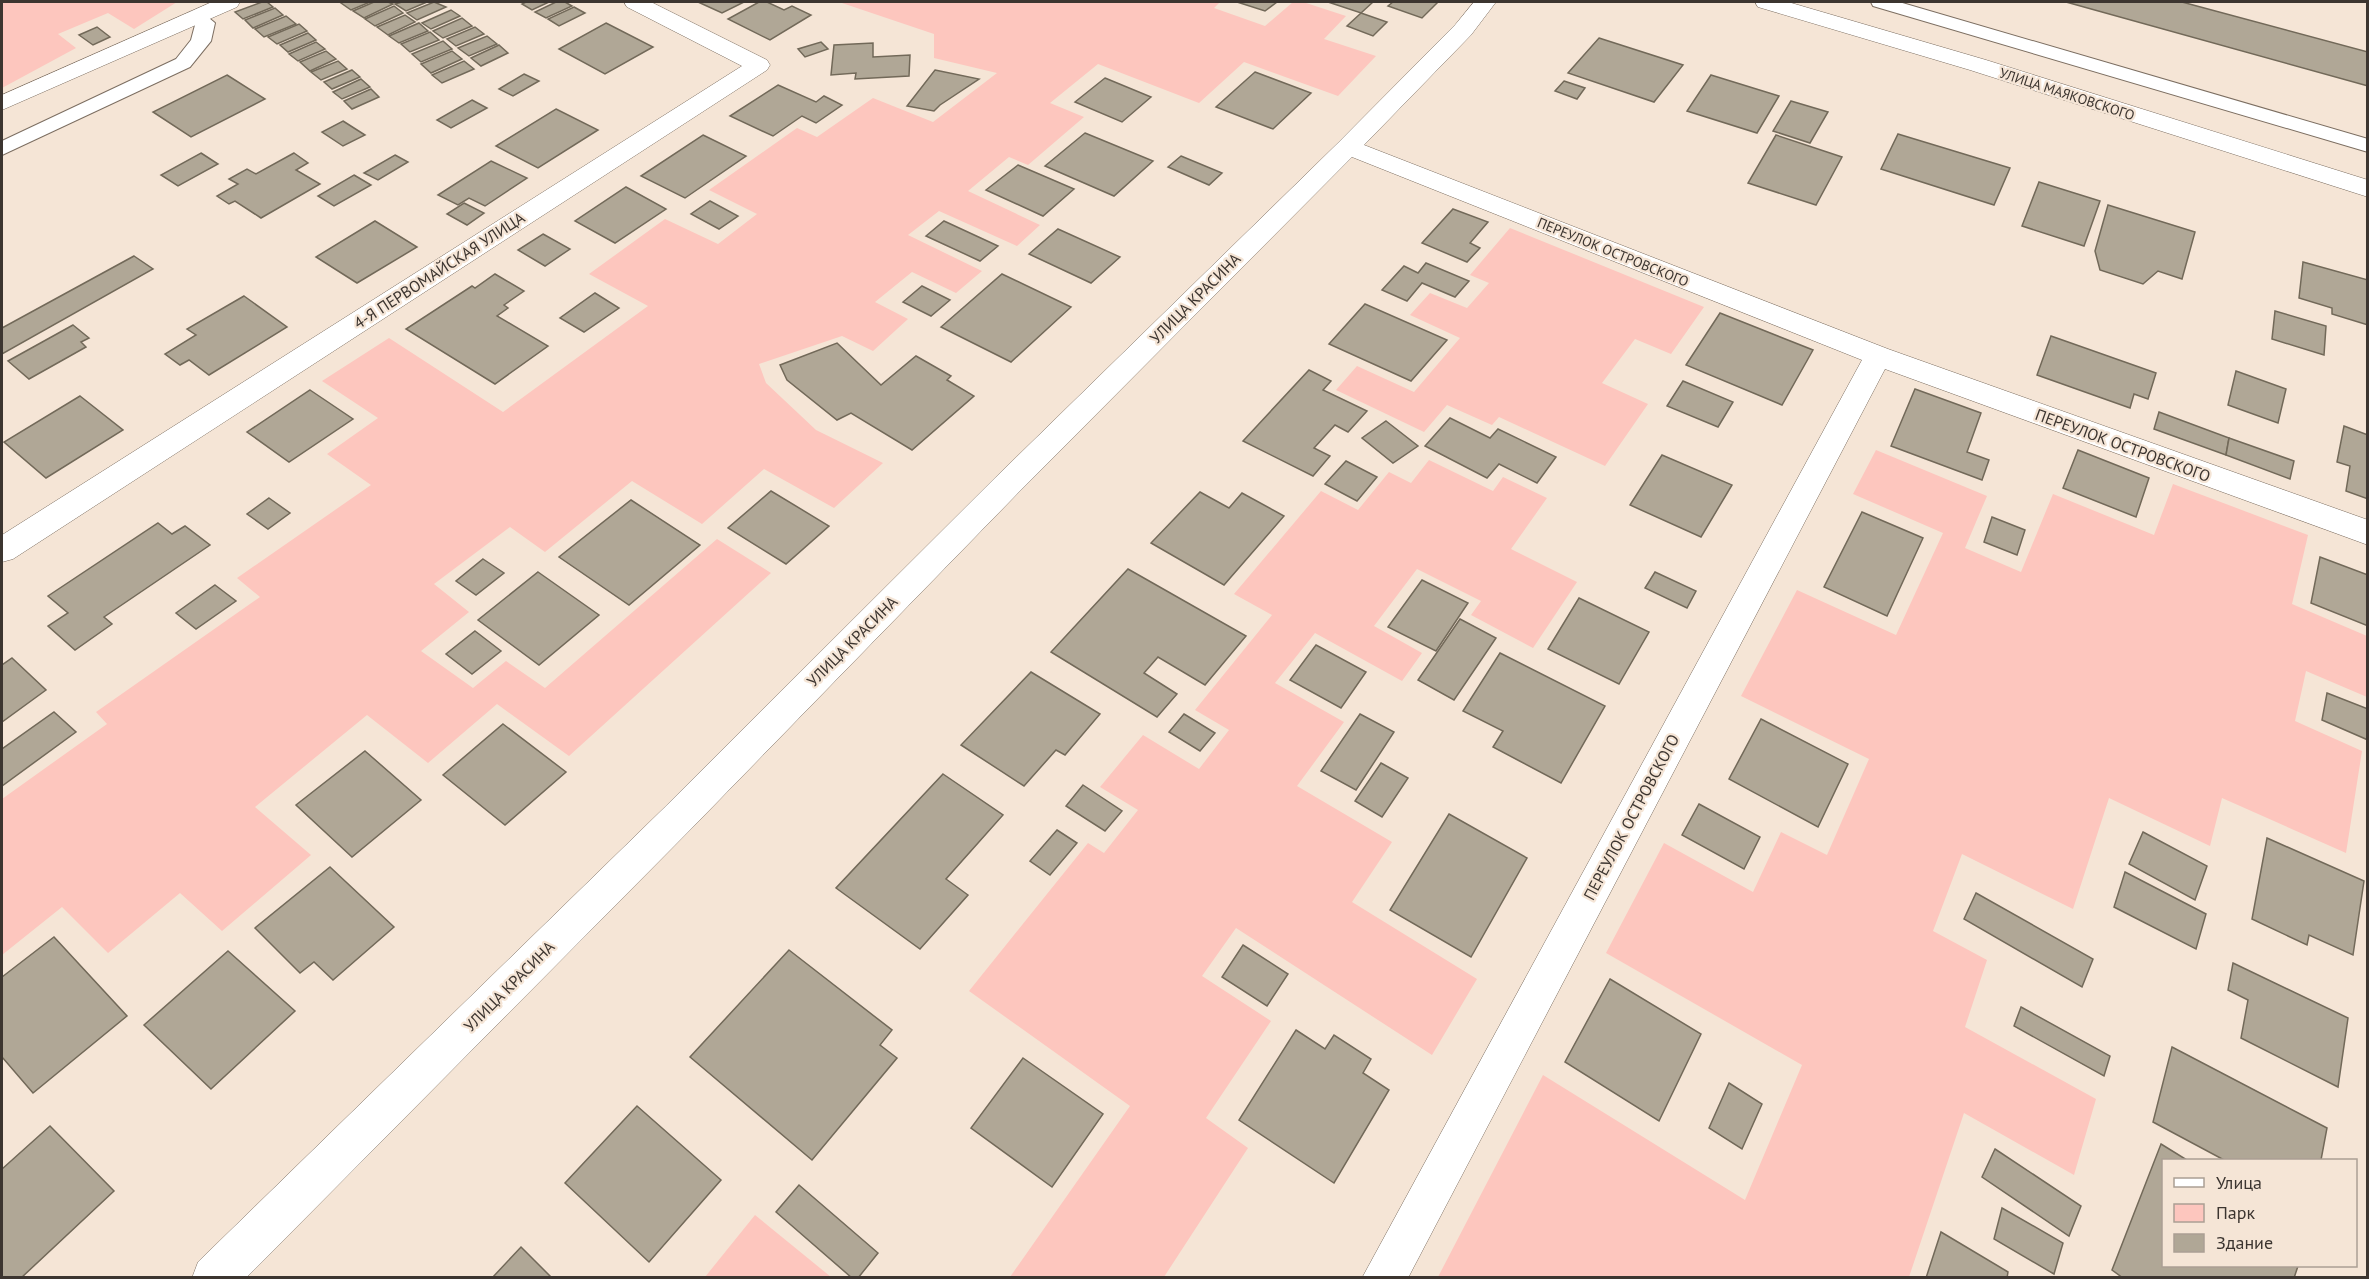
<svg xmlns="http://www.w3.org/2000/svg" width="2369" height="1279" font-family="'PT Sans',sans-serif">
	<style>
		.green { fill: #fdc6be }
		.building { fill: #b0a796; stroke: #726959; stroke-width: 1.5 }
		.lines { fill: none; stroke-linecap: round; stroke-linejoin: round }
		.lane-casing { stroke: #7c6e61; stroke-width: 2 }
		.street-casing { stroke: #7c6e61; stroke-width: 1 }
		.lane { fill: #fff; fill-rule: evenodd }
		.street { fill: #fff; fill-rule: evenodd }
		.labels { text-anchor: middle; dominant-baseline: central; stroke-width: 4.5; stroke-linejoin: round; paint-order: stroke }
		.far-street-label { font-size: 14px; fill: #3c3530; stroke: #f5e5d6 }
		.street-label { font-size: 16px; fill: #3c3530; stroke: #f5e5d6 }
	</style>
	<rect width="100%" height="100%" fill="#f5e5d6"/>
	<g class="green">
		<path d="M2 2H177L134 29 108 13 58 34 76 48 2 88Z"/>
		<path d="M839 2H1220L1214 8 1265 26 1293 2H1303L1346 16 1324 39 1376 56 1338 96 1244 62 1199 103 1098 64 1050 103 1084 117 1028 165 1009 157 968 191 1040 225 1017 246 939 211 908 235 982 271 956 293 912 272 875 302 908 319 873 351 842 336 759 364 766 383 816 430 883 463 834 508 764 469 702 524 632 481 545 552 510 527 434 584 469 612 421 651 473 688 506 661 545 688 717 539 771 573 569 756 497 704 428 763 367 715 255 807 311 855 222 931 180 893 108 953 62 907 2 955V799L107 724 96 712 260 597 237 578 371 485 327 454 378 418 322 381 389 338 503 412 648 306 589 274 665 219 718 244 757 214 709 190 797 128 817 137 873 98 933 122 997 73 934 58V34Z"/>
		<path d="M1510 228 1704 307 1671 354 1635 339 1602 383 1648 404 1605 466 1499 417 1492 425 1447 405 1424 432 1336 390 1357 366 1414 392 1460 338 1410 315 1430 293 1467 308 1489 283 1470 275Z"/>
		<path d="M1876 450 1987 496 1965 548 2021 572 2053 494 2154 535 2173 484 2308 535 2292 604 2367 636V697L2306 671 2295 721 2362 751 2346 853 2222 798 2210 846 2109 798 2073 909 1962 854 1933 931 1987 960 1965 1027 2096 1099 2074 1175 1964 1113 1909 1277H1438L1543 1075 1745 1200 1802 1065 1606 953 1664 843 1753 892 1781 832 1827 855 1869 759 1741 696 1797 590 1896 635 1943 533 1853 494Z"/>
		<path d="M1429 460 1493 491 1503 477 1547 498 1511 549 1577 582 1533 648 1471 615 1481 601 1417 569 1374 626 1422 653 1402 681 1315 633 1275 683 1344 722 1297 786 1392 842 1352 902 1477 979 1432 1055 1236 928 1202 976 1271 1021 1206 1118 1248 1148 1164 1277H1010L1130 1106 969 991 1088 843 1104 853 1138 810 1100 787 1143 735 1199 769 1229 730 1195 710 1272 615 1234 594 1321 491 1358 510 1389 472 1411 483Z"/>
		<path d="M755 1215 831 1277H705Z"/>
	</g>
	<g class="building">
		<path d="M262 2H267L273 7 243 19 235 12Z"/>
		<path d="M344 2H370L351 10 341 3Z"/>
		<path d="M374 2H388L393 4 364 18 353 11Z"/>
		<path d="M402 2H427L406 11 395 4Z"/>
		<path d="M434 2 446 7 417 20 407 13Z"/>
		<path d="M526 2H549L532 10 522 4Z"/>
		<path d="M556 2H565L572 6 546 18 535 12Z"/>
		<path d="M698 2H744L722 13Z"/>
		<path d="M759 2H767L784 10 792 6 811 15 770 40 728 19Z"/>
		<path d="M1237 2H1277L1265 11Z"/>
		<path d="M1328 2H1373L1361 13Z"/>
		<path d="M1393 2H1438L1422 18 1388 6Z"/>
		<path d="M2066 2H2182L2368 52V86Z"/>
		<path d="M394 6 403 13 375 26 365 19Z"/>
		<path d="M574 7 585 13 559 26 548 19Z"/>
		<path d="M275 8 283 15 253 28 245 20Z"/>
		<path d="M451 10 460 16 431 29 422 23Z"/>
		<path d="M1361 13 1387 22 1373 36 1347 26Z"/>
		<path d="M405 15 415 22 388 35 377 27Z"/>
		<path d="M286 16 296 24 264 37 255 29Z"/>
		<path d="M462 18 472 26 443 38 433 31Z"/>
		<path d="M419 23 428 31 399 43 389 36Z"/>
		<path d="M606 23 653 47 605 74 559 49Z"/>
		<path d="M299 24 307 31 277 44 268 37Z"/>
		<path d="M97 27 110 37 93 45 79 35Z"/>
		<path d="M475 27 484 34 456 46 447 39Z"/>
		<path d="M430 32 439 40 410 52 401 44Z"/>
		<path d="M308 33 316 40 288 52 280 45Z"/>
		<path d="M487 36 497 44 469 56 458 48Z"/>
		<path d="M1599 38 1683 65 1654 102 1568 73Z"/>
		<path d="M443 41 452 49 421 62 412 54Z"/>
		<path d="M316 42 325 49 298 61 289 54Z"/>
		<path d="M821 42 828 49 805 57 798 49Z"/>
		<path d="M873 43V57L910 55 909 76 855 79 856 73 831 75 834 45Z"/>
		<path d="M499 45 508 53 481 66 471 58Z"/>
		<path d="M326 51 336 59 310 71 300 62Z"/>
		<path d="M452 51 462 59 431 73 421 64Z"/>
		<path d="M338 61 347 69 321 80 311 72Z"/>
		<path d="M464 61 474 69 442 83 432 75Z"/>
		<path d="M352 70 360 77 332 89 324 82Z"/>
		<path d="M935 70 979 79 940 105 934 111 907 106Z"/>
		<path d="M1255 72 1311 93 1273 129 1216 107Z"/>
		<path d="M524 74 539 81 513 96 499 89Z"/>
		<path d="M227 75 265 99 191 137 153 112Z"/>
		<path d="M1711 75 1779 96 1757 133 1687 111Z"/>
		<path d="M1105 78 1151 97 1122 122 1075 102Z"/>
		<path d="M361 79 370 87 342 99 333 92Z"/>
		<path d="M1564 81 1585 88 1577 99 1555 91Z"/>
		<path d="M778 85 816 102 824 96 842 105 816 123 802 116 773 136 730 116Z"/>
		<path d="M371 89 379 97 352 109 344 101Z"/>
		<path d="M472 100 487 108 451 128 437 120Z"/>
		<path d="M1791 101 1828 112 1810 143 1773 131Z"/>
		<path d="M556 109 598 130 538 168 496 146Z"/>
		<path d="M343 121 365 135 343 146 322 132Z"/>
		<path d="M1085 133 1153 161 1114 196 1045 166Z"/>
		<path d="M1898 134 2010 168 1994 205 1881 169Z"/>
		<path d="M703 135 746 156 685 198 641 176Z"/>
		<path d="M1776 135 1842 157 1816 205 1748 183Z"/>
		<path d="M201 153 218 164 178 186 161 175Z"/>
		<path d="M294 153 308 163 296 170 320 184 261 218 235 201 229 204 217 196 238 184 229 179 247 169 256 174Z"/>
		<path d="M395 155 408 162 378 180 364 173Z"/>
		<path d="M1181 156 1222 173 1209 185 1168 167Z"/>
		<path d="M491 161 527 178 485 206 469 198 458 205 438 195Z"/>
		<path d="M1018 165 1074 189 1043 216 986 190Z"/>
		<path d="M354 175 371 185 334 206 318 196Z"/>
		<path d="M2039 182 2100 201 2084 246 2022 226Z"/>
		<path d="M626 187 666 209 615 243 575 221Z"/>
		<path d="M710 201 738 216 719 229 691 214Z"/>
		<path d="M464 203 484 213 467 225 447 214Z"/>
		<path d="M2108 205 2195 232 2182 279 2158 271 2143 284 2100 270 2095 251Z"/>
		<path d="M1453 209 1488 222 1470 243 1480 248 1467 262 1422 243Z"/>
		<path d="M375 221 417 247 357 283 316 257Z"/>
		<path d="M944 221 998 246 980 261 926 236Z"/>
		<path d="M1058 229 1120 257 1091 283 1029 254Z"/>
		<path d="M543 234 570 249 545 266 518 250Z"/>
		<path d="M134 256 153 269 2 354V328Z"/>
		<path d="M2303 262 2368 280V325L2332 314V308L2299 298Z"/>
		<path d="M1426 263 1469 281 1455 297 1422 283 1407 301 1382 290 1404 266 1418 273Z"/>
		<path d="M495 274 524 291 504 305 508 308 497 316 548 346 495 384 406 329 472 286 475 288Z"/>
		<path d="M1002 274 1071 307 1011 362 941 327Z"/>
		<path d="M922 286 950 300 931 316 903 302Z"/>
		<path d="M595 293 619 308 584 332 560 318Z"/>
		<path d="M244 296 287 327 209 375 189 360 180 365 165 354 196 335 187 329Z"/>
		<path d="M1365 304 1447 340 1411 381 1329 344Z"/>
		<path d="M2275 311 2326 326 2324 355 2272 339Z"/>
		<path d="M1720 313 1813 350 1782 405 1686 365Z"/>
		<path d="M73 325 89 338 81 342 86 347 29 379 8 361Z"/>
		<path d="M2051 336 2156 373 2148 399 2134 394 2130 408 2037 375Z"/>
		<path d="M837 343 881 385 916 356 951 376 947 380 974 396 912 450 851 413 837 420 787 380 780 365Z"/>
		<path d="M1309 370 1331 381 1323 390 1367 411 1348 432 1335 425 1314 448 1330 456 1313 476 1243 441Z"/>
		<path d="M2236 371 2286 389 2278 423 2228 405Z"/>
		<path d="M1683 381 1733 402 1718 427 1667 406Z"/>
		<path d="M1915 389 1981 413 1967 452 1989 460 1982 480 1891 446Z"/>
		<path d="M310 390 353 419 289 462 247 432Z"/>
		<path d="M80 396 123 430 46 478 4 442Z"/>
		<path d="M2159 412 2229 438 2226 455 2154 429Z"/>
		<path d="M1450 418 1490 438 1498 429 1556 457 1537 483 1499 464 1487 478 1425 446Z"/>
		<path d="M1386 421 1418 446 1393 463 1362 438Z"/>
		<path d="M2344 426 2368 435V499L2346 491 2350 466 2337 462Z"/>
		<path d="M2229 438 2294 461 2290 479 2226 455Z"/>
		<path d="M2078 450 2149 478 2136 517 2063 488Z"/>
		<path d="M1662 455 1732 485 1701 537 1630 505Z"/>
		<path d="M1346 461 1377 477 1357 501 1325 484Z"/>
		<path d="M771 491 829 526 786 564 728 528Z"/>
		<path d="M1200 492 1229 508 1242 493 1284 516 1224 585 1151 543Z"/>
		<path d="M269 498 290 513 268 529 247 514Z"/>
		<path d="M631 500 700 545 629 605 559 557Z"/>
		<path d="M1862 512 1923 538 1887 616 1824 587Z"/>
		<path d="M1992 517 2025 530 2017 555 1984 542Z"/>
		<path d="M158 523 172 534 185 526 210 545 104 617 112 624 75 650 48 626 68 613 48 596Z"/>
		<path d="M2320 557 2368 575V626L2311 603Z"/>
		<path d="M483 559 504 573 476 595 456 581Z"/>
		<path d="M1128 569 1246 636 1205 685 1158 657 1144 673 1177 694 1157 717 1051 652Z"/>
		<path d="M538 572 599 615 539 665 478 620Z"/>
		<path d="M1655 572 1696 591 1687 608 1645 588Z"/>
		<path d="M1422 580 1468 603 1436 651 1388 627Z"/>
		<path d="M215 585 236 601 196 629 176 613Z"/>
		<path d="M1579 598 1649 632 1619 684 1548 649Z"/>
		<path d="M1460 619 1496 638 1454 700 1418 680Z"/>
		<path d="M475 631 501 651 472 674 446 654Z"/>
		<path d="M1316 645 1366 672 1341 708 1290 680Z"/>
		<path d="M1500 653 1605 706 1561 783 1493 747 1503 731 1463 711Z"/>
		<path d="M12 658 46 690 2 722V665Z"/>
		<path d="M1031 672 1100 714 1065 755 1056 750 1024 786 961 745Z"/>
		<path d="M2327 693 2368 709V740L2322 720Z"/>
		<path d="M54 712 76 732 2 786V749Z"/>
		<path d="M1184 714 1215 733 1200 751 1169 732Z"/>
		<path d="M1360 714 1394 732 1356 790 1321 771Z"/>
		<path d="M1761 719 1848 764 1818 827 1729 779Z"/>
		<path d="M503 724 566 772 505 825 443 775Z"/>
		<path d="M365 751 421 800 352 857 296 805Z"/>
		<path d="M1381 763 1408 778 1382 817 1355 801Z"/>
		<path d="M943 774 1003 815 946 879 968 895 920 949 836 888Z"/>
		<path d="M1083 785 1122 811 1105 831 1066 806Z"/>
		<path d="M1699 804 1760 837 1744 869 1682 835Z"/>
		<path d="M1449 814 1527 858 1471 957 1390 910Z"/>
		<path d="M1057 830 1077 843 1050 875 1030 861Z"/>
		<path d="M2143 832 2207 866 2195 900 2129 864Z"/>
		<path d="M2267 838 2364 881 2353 955 2309 935 2307 945 2252 919Z"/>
		<path d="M330 867 394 927 333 980 314 962 300 973 255 928Z"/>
		<path d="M2125 872 2206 914 2196 949 2114 907Z"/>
		<path d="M1976 893 2093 959 2082 987 1964 919Z"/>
		<path d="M54 937 127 1016 33 1093 2 1057V977Z"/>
		<path d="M1243 945 1288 974 1267 1006 1222 977Z"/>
		<path d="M789 950 892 1030 880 1045 897 1058 812 1160 690 1057Z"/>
		<path d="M228 951 295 1011 211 1089 144 1025Z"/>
		<path d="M2233 963 2348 1018 2338 1087 2241 1038 2248 1000 2228 990Z"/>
		<path d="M1610 979 1701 1034 1659 1121 1565 1062Z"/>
		<path d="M2021 1007 2110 1056 2104 1076 2014 1026Z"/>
		<path d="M1296 1030 1325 1049 1334 1035 1371 1059 1363 1073 1389 1090 1334 1183 1239 1120Z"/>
		<path d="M2172 1047 2327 1128 2321 1160H2224L2153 1122Z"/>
		<path d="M1023 1058 1103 1114 1052 1187 971 1128Z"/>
		<path d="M1729 1083 1762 1104 1742 1149 1709 1128Z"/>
		<path d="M637 1106 721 1180 649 1262 565 1183Z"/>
		<path d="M50 1126 114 1191 21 1278H2V1169Z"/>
		<path d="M2161 1144 2187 1160H2164V1266H2298L2294 1278H2123L2112 1270Z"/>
		<path d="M1995 1149 2081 1206 2069 1236 1982 1177Z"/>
		<path d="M799 1185 878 1253 858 1278H852L776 1212Z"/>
		<path d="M2002 1208 2063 1243 2054 1274 1994 1239Z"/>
		<path d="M1941 1232 2008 1272 2007 1278H1926Z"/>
		<path d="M521 1247 552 1278H492Z"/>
	</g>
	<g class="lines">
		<defs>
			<g id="lane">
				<path d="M1871 2H1899L2368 139V152L1873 6Z"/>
				<path d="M196 11 203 13 215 23 211 41 190 67 2 155V141L176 59 191 40 195 25 186 17 189 13Z"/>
			</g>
			<g id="street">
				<path d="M212 2H240L237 7 2 110V95Z"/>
				<path d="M624 2H651L767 60 770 65 767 70 13 559 2 562V535L742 66 627 7Z"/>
				<path d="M1474 2H1496L1471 35 1364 145 1888 349 2368 520V545L1885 369 1408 1278H1362L1862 360 1352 157 1018 493 691 829 246 1278H192L198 1262 665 807 996 477 1339 142 1455 25Z"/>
				<path d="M1755 2H1788L1986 60 2368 180V197L1970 70 1758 7Z"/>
			</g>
		</defs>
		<use href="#lane" class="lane-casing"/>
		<use href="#street" class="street-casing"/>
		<use href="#lane" class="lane"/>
		<use href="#street" class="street"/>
	</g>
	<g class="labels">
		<g class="far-street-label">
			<text transform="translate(2067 94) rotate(18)">УЛИЦА МАЯКОВСКОГО</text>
			<text transform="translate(1613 252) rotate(22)">ПЕРЕУЛОК ОСТРОВСКОГО</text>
		</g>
		<g class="street-label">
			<text transform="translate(439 270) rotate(-33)">4-Я ПЕРВОМАЙСКАЯ УЛИЦА</text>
			<text transform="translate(1195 298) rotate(-45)">УЛИЦА КРАСИНА</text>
			<text transform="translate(2123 445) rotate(20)">ПЕРЕУЛОК ОСТРОВСКОГО</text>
			<text transform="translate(852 641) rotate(-45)">УЛИЦА КРАСИНА</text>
			<text transform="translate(1631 817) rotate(-62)">ПЕРЕУЛОК ОСТРОВСКОГО</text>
			<text transform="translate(509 986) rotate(-45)">УЛИЦА КРАСИНА</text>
		</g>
	</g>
	<rect width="2369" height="1279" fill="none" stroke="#3c3530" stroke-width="6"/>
	<rect x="2162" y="1159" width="195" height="108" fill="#f5e5d6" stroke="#ab9f94" stroke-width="1.5"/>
	<rect x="2174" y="1178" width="30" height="9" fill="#ffffff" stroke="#ab9f94" stroke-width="1.5"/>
	<text x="2216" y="1189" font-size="18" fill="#3c3530">Улица</text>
	<rect x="2174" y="1204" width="30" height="18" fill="#fdc6be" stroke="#ab9f94" stroke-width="1.5"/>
	<text x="2216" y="1219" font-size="18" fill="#3c3530">Парк</text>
	<rect x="2174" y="1234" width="30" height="18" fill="#b0a796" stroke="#ab9f94" stroke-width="1.5"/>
	<text x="2216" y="1249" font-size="18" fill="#3c3530">Здание</text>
</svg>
